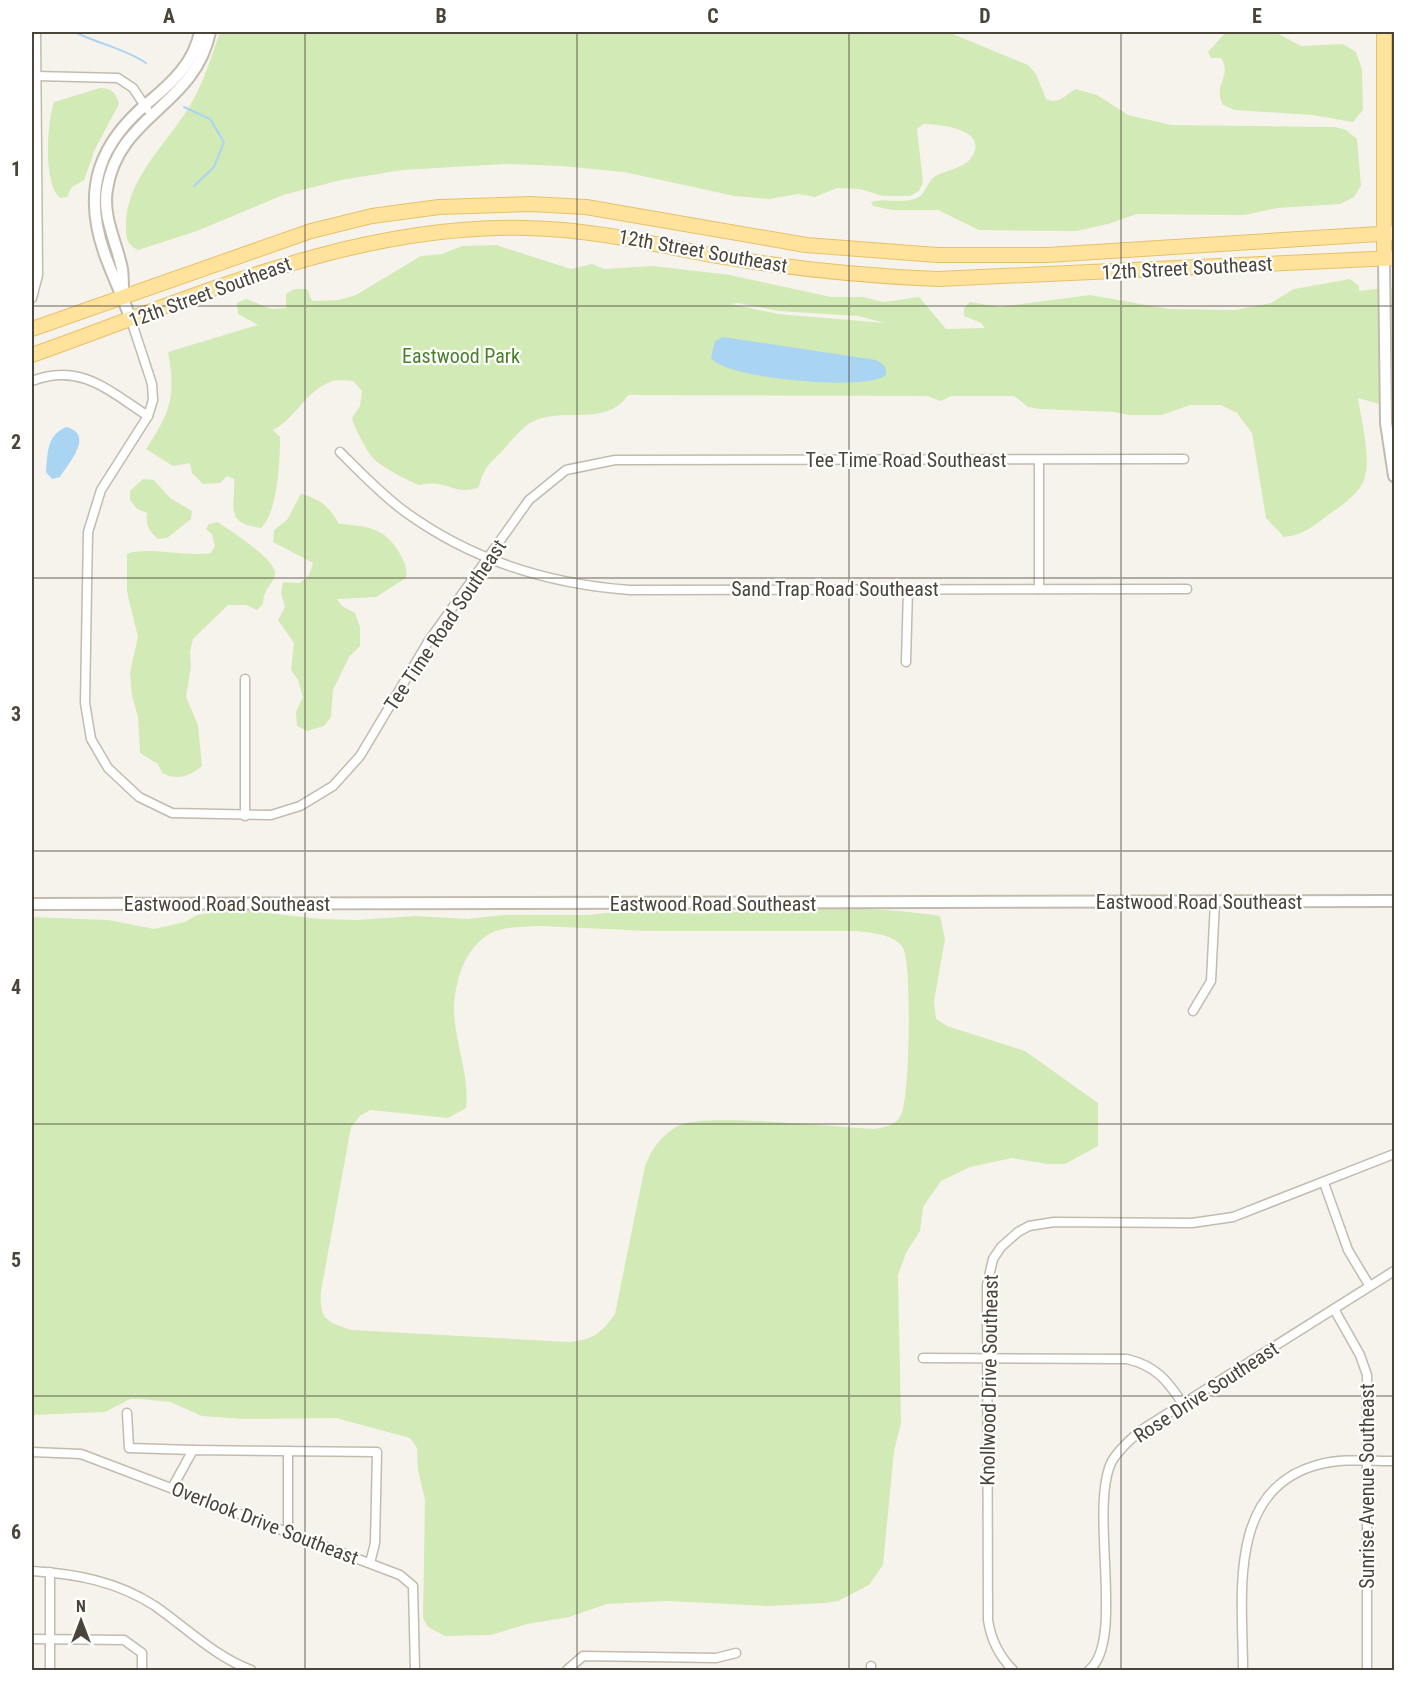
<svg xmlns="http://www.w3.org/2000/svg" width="1426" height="1702" font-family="'Roboto Condensed',sans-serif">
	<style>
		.green { fill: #d2eab5; fill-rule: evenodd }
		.water { fill: #a9d4f2 }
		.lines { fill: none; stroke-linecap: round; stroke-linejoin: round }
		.stream { stroke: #a9d4f2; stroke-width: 2 }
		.minor-casing { stroke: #c2bbae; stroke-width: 11 }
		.tertiary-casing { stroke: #c2bbae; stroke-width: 14 }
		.primary-casing { stroke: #e6c16a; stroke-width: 16 }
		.minor { stroke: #fff; stroke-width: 8 }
		.tertiary { stroke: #fff; stroke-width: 10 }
		.primary { stroke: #ffe39c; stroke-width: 14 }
		.grid { fill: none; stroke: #4b4439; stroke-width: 1.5; stroke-opacity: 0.55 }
		.labels { text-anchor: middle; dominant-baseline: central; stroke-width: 4.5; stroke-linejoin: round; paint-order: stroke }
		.street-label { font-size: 20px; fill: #4b4439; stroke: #fff }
		.park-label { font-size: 20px; fill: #4a7f2a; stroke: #fff }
		.neatline { fill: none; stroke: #4b4439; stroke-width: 2 }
		.grid-label { font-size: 20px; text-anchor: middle; font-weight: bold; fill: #4b4439 }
	</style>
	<rect width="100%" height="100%" fill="#f6f3ec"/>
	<g class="green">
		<path d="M220 32H948L1028 65 1036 74 1046 99C1059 105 1065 95 1076 89L1097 95 1128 115 1171 125 1335 127 1346 130 1357 139 1361 186 1354 197 1340 204 1277 208 1245 215 1137 214 1108 224 1076 231 979 230 938 210H893L873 206 871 202C886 198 903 204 917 198 927 193 926 183 934 177 945 170 963 169 971 158 991 129 939 124 923 124L917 129 923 182 919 191 910 196H883L860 189 837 188 815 197 798 194 769 199 735 196 624 172 561 166 505 164 402 170 341 180 283 195 197 231 138 250C127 245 126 238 126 228 124 178 171 141 193 100 205 79 212 54 220 32Z"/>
		<path d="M1226 32H1275L1301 46 1343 44 1356 52 1362 69 1363 110 1353 122 1312 115 1235 110 1223 105C1212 84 1233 77 1221 58H1211L1208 52Z"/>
		<path d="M100 88C112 88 116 93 119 104L95 149 84 180 72 187 67 197 60 198C43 184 47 122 54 102Z"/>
		<path d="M496 245 571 269 592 264 604 269 653 266 730 275 831 297H862L884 302 919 297 946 329 985 328 981 323 964 316V308L970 302 1000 307 1090 295 1169 309 1235 310 1271 303 1294 289 1350 279 1359 286V291L1394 287V408L1358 398C1361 419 1372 460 1364 480 1358 495 1341 506 1328 515 1314 526 1303 535 1284 537L1266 518 1252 433 1237 413 1221 405H1190L1162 415H1130L1114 412 1040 409 1028 407 1014 396H951L941 401 927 396 628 395C607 427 564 407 534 421 523 426 511 441 503 450 489 465 484 466 479 487 453 497 449 478 419 485 410 482 380 466 374 459 368 454 353 425 352 418L360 406 362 391 353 381C347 381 336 379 330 382 306 391 295 419 273 430L280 437C280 460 278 512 261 528 223 523 236 506 234 479L227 476 220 483 203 484 192 473 190 463 173 466 146 449C171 411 176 397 168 352L258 325 238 314 237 303 246 299 272 309 286 308V294L294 289H307L312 301 339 300 356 295 421 256 442 254 462 246ZM738 303 778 311 858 316 885 323 778 314 731 304Z"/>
		<path d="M143 479 154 480 170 498 192 511 191 519 167 538 158 539C150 532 145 525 147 513L137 509 130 500V491Z"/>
		<path d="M301 494C320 499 329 506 339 524 366 526 384 527 399 552 404 562 408 568 406 578L376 597 337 599 342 606 355 613 360 627V646L349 657 333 690 331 717 324 726 307 731 297 726 296 712 303 697 298 680 291 670 294 643 278 620 285 607 281 593 283 582 300 583 309 575 313 563 273 542 274 530 287 520Z"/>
		<path d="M218 522C230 531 278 560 275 575 272 586 264 587 263 604L257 610 246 605H228L193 639 190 652 191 667 186 697 198 725 202 766C190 776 177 781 162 773L158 764 140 753 138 717 132 696 130 672 138 637 127 592V554C144 546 187 557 211 553L215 546 212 534 206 529 209 524Z"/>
		<path d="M641 909C677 915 713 914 749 911 805 906 884 907 940 916L945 939 934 1001 936 1019 947 1026 1025 1051 1098 1103V1146L1065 1164H1048L1012 1158 970 1167 941 1181 923 1207 920 1231 906 1253 898 1275 901 1423 894 1451 883 1565 869 1585 838 1601 825 1603 768 1606 667 1601 607 1604 569 1617 527 1624 491 1635 445 1636 428 1627 423 1618 425 1500 418 1470 417 1448 410 1438 336 1418 243 1419 202 1416 170 1402 140 1399H130L105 1412 32 1415V917L108 920 154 929 185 922 197 915 213 912 250 911 320 919 357 920 415 916 468 919 503 915H589ZM541 926 649 931H857C871 933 895 934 903 948 912 963 910 1099 901 1115 896 1126 885 1127 874 1129 837 1127 706 1113 680 1125 662 1134 652 1148 645 1166L615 1314C600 1334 595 1339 569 1342L352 1330C327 1322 319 1320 321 1291L351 1127 360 1116 370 1110 448 1118 466 1108C470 1075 454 1041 454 1008 455 980 465 947 491 933 505 926 526 927 541 926Z"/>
	</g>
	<g class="water">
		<path d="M723 337 876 360C884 365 888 367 885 376 862 391 726 379 711 358L715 341Z"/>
		<path d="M66 427C95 434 69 463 60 477L52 479 46 472C48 453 46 436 66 427Z"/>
	</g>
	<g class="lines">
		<g class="stream">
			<path d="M75 32C98 44 124 48 146 63"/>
			<path d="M184 107 210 119 224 142 214 167 194 186"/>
		</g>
		<defs>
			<g id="minor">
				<path d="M36 76 118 78 133 88 147 109"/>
				<path d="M32 298 38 275 36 32"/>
				<path d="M131 320 152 384 153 400 148 416 101 490 88 532 85 703 91 739 108 768 139 797 172 813 271 815 300 806 333 786 360 756 428 642 529 500 566 470 615 460 1184 459"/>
				<path d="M32 381C80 362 109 391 148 416"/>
				<path d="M340 452C361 473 381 494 404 511 471 560 548 584 630 590L1187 589"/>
				<path d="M1039 460V589"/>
				<path d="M906 662 908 589"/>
				<path d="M245 679V816"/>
				<path d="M1193 1011 1211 981 1215 902"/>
				<path d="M1324 1183 1348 1250 1369 1285"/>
				<path d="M1334 1309 1360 1355 1367 1375V1670"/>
				<path d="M923 1358 1127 1359C1156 1366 1167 1380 1183 1404"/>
				<path d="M127 1413 129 1448 193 1450"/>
				<path d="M288 1451V1532"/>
				<path d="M32 1452 81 1454 400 1575 413 1586 415 1670"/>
				<path d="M172 1488 193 1450 377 1452 375 1543 370 1563"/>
				<path d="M32 1571C76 1574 117 1581 155 1606 188 1629 214 1656 251 1670"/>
				<path d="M50 1572V1670"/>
				<path d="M32 1639 124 1640 142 1653V1670"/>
				<path d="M567 1670 583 1656 716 1658 736 1653"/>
				<path d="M871 1670V1666"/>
				<path d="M1013 1670C999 1656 991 1640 988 1620L987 1285 993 1259 1001 1247 1018 1232 1029 1226 1054 1222 1192 1223 1233 1217 1394 1154"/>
				<path d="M1089 1670C1126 1641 1088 1508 1112 1461 1119 1449 1130 1440 1140 1431L1394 1271"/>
				<path d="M1243 1670C1243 1598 1226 1490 1317 1465 1342 1458 1369 1461 1394 1461"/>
			</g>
			<g id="tertiary">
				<path d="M1384 259 1386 423 1394 476"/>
				<path d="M123 292C123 285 123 277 122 269 117 243 102 217 107 189 119 114 194 107 210 32"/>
				<path d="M131 320C123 297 112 275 104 252 82 188 100 142 150 101 173 82 194 62 200 32"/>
				<path d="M32 904 1394 901"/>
			</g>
			<g id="primary">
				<path d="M1384 32V259"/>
				<path d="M32 329 311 231 372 216 439 207 530 204 586 207 806 245 937 255H1048L1394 233"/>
				<path d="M32 355C193 298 352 224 526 228 589 229 649 243 711 255 786 268 862 276 938 279L1394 258"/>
			</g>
		</defs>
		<use href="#minor" class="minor-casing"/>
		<use href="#tertiary" class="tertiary-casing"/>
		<use href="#primary" class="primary-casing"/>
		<use href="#minor" class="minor"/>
		<use href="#tertiary" class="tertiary"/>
		<use href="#primary" class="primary"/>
	</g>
	<path class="grid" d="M305 32V1670M577 32V1670M849 32V1670M1121 32V1670M32 306H1394M32 578H1394M32 851H1394M32 1124H1394M32 1396H1394"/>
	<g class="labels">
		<g class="street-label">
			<text transform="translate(703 251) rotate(10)">12th Street Southeast</text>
			<text transform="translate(1187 268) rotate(-3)">12th Street Southeast</text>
			<text transform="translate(210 292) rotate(-20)">12th Street Southeast</text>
			<text x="906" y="460">Tee Time Road Southeast</text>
			<text x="835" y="589">Sand Trap Road Southeast</text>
			<text transform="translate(445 625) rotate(-56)">Tee Time Road Southeast</text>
			<text x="1199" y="902">Eastwood Road Southeast</text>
			<text x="227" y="904">Eastwood Road Southeast</text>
			<text x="713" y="904">Eastwood Road Southeast</text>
			<text transform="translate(989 1380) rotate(-89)">Knollwood Drive Southeast</text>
			<text transform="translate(1206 1392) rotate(-33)">Rose Drive Southeast</text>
			<text transform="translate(1367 1486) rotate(-90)">Sunrise Avenue Southeast</text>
			<text transform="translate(265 1523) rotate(21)">Overlook Drive Southeast</text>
		</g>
		<g class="park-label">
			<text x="461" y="356">Eastwood Park</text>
		</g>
	</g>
	<rect width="1426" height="1702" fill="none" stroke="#ffffff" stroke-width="66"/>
	<g transform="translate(81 1621)" stroke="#ffffff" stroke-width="4.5" paint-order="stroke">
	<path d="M0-4.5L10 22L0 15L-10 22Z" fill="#4b4439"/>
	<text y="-9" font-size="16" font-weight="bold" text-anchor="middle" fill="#4b4439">N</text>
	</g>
	<rect x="33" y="33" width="1360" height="1636" class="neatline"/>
	<g class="grid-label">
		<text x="169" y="23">A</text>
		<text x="441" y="23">B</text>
		<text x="713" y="23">C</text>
		<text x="985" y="23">D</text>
		<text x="1257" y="23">E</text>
		<text x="16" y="176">1</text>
		<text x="16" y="449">2</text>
		<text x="16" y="721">3</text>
		<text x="16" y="994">4</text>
		<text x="16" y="1267">5</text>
		<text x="16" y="1539">6</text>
	</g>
</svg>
